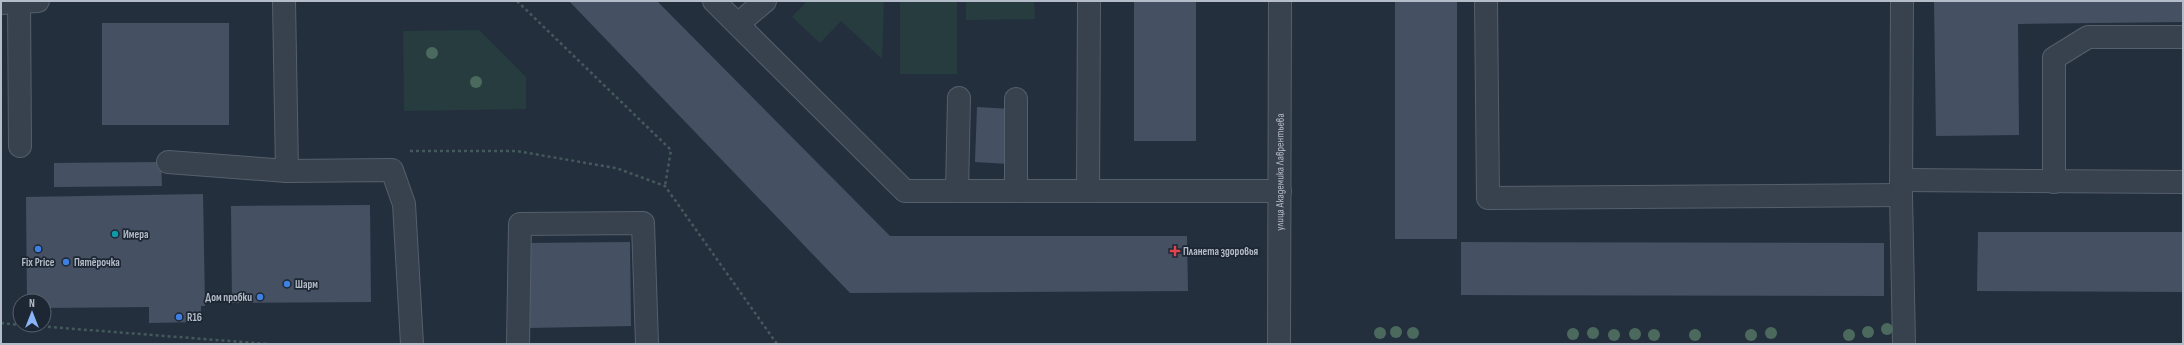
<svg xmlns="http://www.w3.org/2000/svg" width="2184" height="345" font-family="'Sofia Sans Condensed',sans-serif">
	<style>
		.green { fill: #263c3f }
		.building { fill: #455162 }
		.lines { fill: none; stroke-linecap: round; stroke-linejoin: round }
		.minor-casing { stroke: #565f6c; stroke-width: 24 }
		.path { stroke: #44595c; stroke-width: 2.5; stroke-dasharray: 3 3; stroke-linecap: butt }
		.minor { stroke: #38414e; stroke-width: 22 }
		.tree { fill: #4b6a5d }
		.culture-dot { fill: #0f9aa8; stroke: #1d2633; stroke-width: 1.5 }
		.shop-dot { fill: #3f7fe0; stroke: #1d2633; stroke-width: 1.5 }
		.health-dot { fill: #e0444e; stroke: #1d2633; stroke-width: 1.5 }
		.labels { text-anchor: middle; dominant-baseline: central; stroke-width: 3.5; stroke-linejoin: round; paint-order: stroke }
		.street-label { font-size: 11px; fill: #b4bcc9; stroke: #1d2633 }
		.poi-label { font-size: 11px; font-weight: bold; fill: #b4bcc9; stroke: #1d2633; text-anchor: start }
	</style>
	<rect width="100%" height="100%" fill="#242f3e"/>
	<g class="green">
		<path d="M807 1H884L882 59 841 21 820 43 792 17Z"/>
		<rect x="900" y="1" width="57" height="73"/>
		<path d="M966 1H1034L1035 19 966 20Z"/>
		<path d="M479 30 526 77V109L404 111 403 31Z"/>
	</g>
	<g class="building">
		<path d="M569 1H657L890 236H1187L1188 291 850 293Z"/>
		<rect x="1134" y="1" width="62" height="140"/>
		<rect x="1395" y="1" width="62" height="238"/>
		<path d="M1934 1H2183V22L2018 24 2019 135 1936 136Z"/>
		<rect x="102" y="23" width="127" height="102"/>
		<path d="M977 107 1011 109 1009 164 975 162Z"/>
		<path d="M161 162 162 186 54 187V163Z"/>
		<path d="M203 194 205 306H201V322L149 323V307L44 308V301H27L26 197Z"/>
		<path d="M370 205 371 302 232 303 231 206Z"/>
		<path d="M1978 232H2183V292L1977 291Z"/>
		<path d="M630 242 631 326 528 328 527 243Z"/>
		<path d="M1461 242 1884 243V296L1461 295Z"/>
	</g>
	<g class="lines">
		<defs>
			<g id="minor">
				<path d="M284 1 287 171"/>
				<path d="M714 1 905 191H1280"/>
				<path d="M1486 1 1488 198 1901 195"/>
				<path d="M1902 1 1901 195 1904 344"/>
				<path d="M1 3 38 1"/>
				<path d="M19 3 20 146"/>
				<path d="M738 24 765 1"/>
				<path d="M1016 99V191"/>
				<path d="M168 162 287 171 392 170 404 204 412 344"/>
				<path d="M1901 180 2183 182"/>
				<path d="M2054 182V58L2088 37H2183"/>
				<path d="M957 191 959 98"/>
				<path d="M1088 191 1089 1"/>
				<path d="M518 344 520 224 643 223 647 344"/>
				<path id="s1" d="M1279 344 1280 1"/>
			</g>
		</defs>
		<use href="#minor" class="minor-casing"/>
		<g class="path">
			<path d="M517 1 671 150 665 186"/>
			<path d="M410 151H516L616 168 665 186 777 344"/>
			<path d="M1 323 20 325"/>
			<path d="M24 325 268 344"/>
		</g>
		<use href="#minor" class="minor"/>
	</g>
	<g class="tree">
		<circle cx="432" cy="53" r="6"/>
		<circle cx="476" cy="82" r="6"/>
		<circle cx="1887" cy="329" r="6"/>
		<circle cx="1396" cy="332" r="6"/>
		<circle cx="1868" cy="332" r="6"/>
		<circle cx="1380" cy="333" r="6"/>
		<circle cx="1413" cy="333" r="6"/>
		<circle cx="1593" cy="333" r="6"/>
		<circle cx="1771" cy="333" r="6"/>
		<circle cx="1573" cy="334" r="6"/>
		<circle cx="1635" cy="334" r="6"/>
		<circle cx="1614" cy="335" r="6"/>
		<circle cx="1654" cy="335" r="6"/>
		<circle cx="1695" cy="335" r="6"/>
		<circle cx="1751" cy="335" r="6"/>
		<circle cx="1849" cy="335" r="6"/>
	</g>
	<circle class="culture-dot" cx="115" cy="234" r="4"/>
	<g class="shop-dot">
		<circle cx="38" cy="249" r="4"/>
		<circle cx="66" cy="262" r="4"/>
		<circle cx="287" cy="284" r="4"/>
		<circle cx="260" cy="297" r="4"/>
		<circle cx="179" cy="317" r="4"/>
	</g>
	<path class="health-dot" d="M1173 245h4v4h4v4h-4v4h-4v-4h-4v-4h4z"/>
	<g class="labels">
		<g class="street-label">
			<text stroke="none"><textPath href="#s1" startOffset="172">улица Академика Лаврентьева</textPath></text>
		</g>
		<g class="poi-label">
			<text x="123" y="234">Имера</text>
			<text x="1183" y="251">Планета здоровья</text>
			<text x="38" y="262" text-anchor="middle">Fix Price</text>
			<text x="74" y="262">Пятёрочка</text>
			<text x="295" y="284">Шарм</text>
			<text x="252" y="297" text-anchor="end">Дом пробки</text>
			<text x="187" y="317">R16</text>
		</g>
	</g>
	<rect width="2184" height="345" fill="none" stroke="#b4bcc9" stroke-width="4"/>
	<g transform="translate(32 313)"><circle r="19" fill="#1d2633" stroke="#59626f"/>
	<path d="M0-3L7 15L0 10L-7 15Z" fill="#8ab4f8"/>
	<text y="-6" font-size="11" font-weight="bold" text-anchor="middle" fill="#b4bcc9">N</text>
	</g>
</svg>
